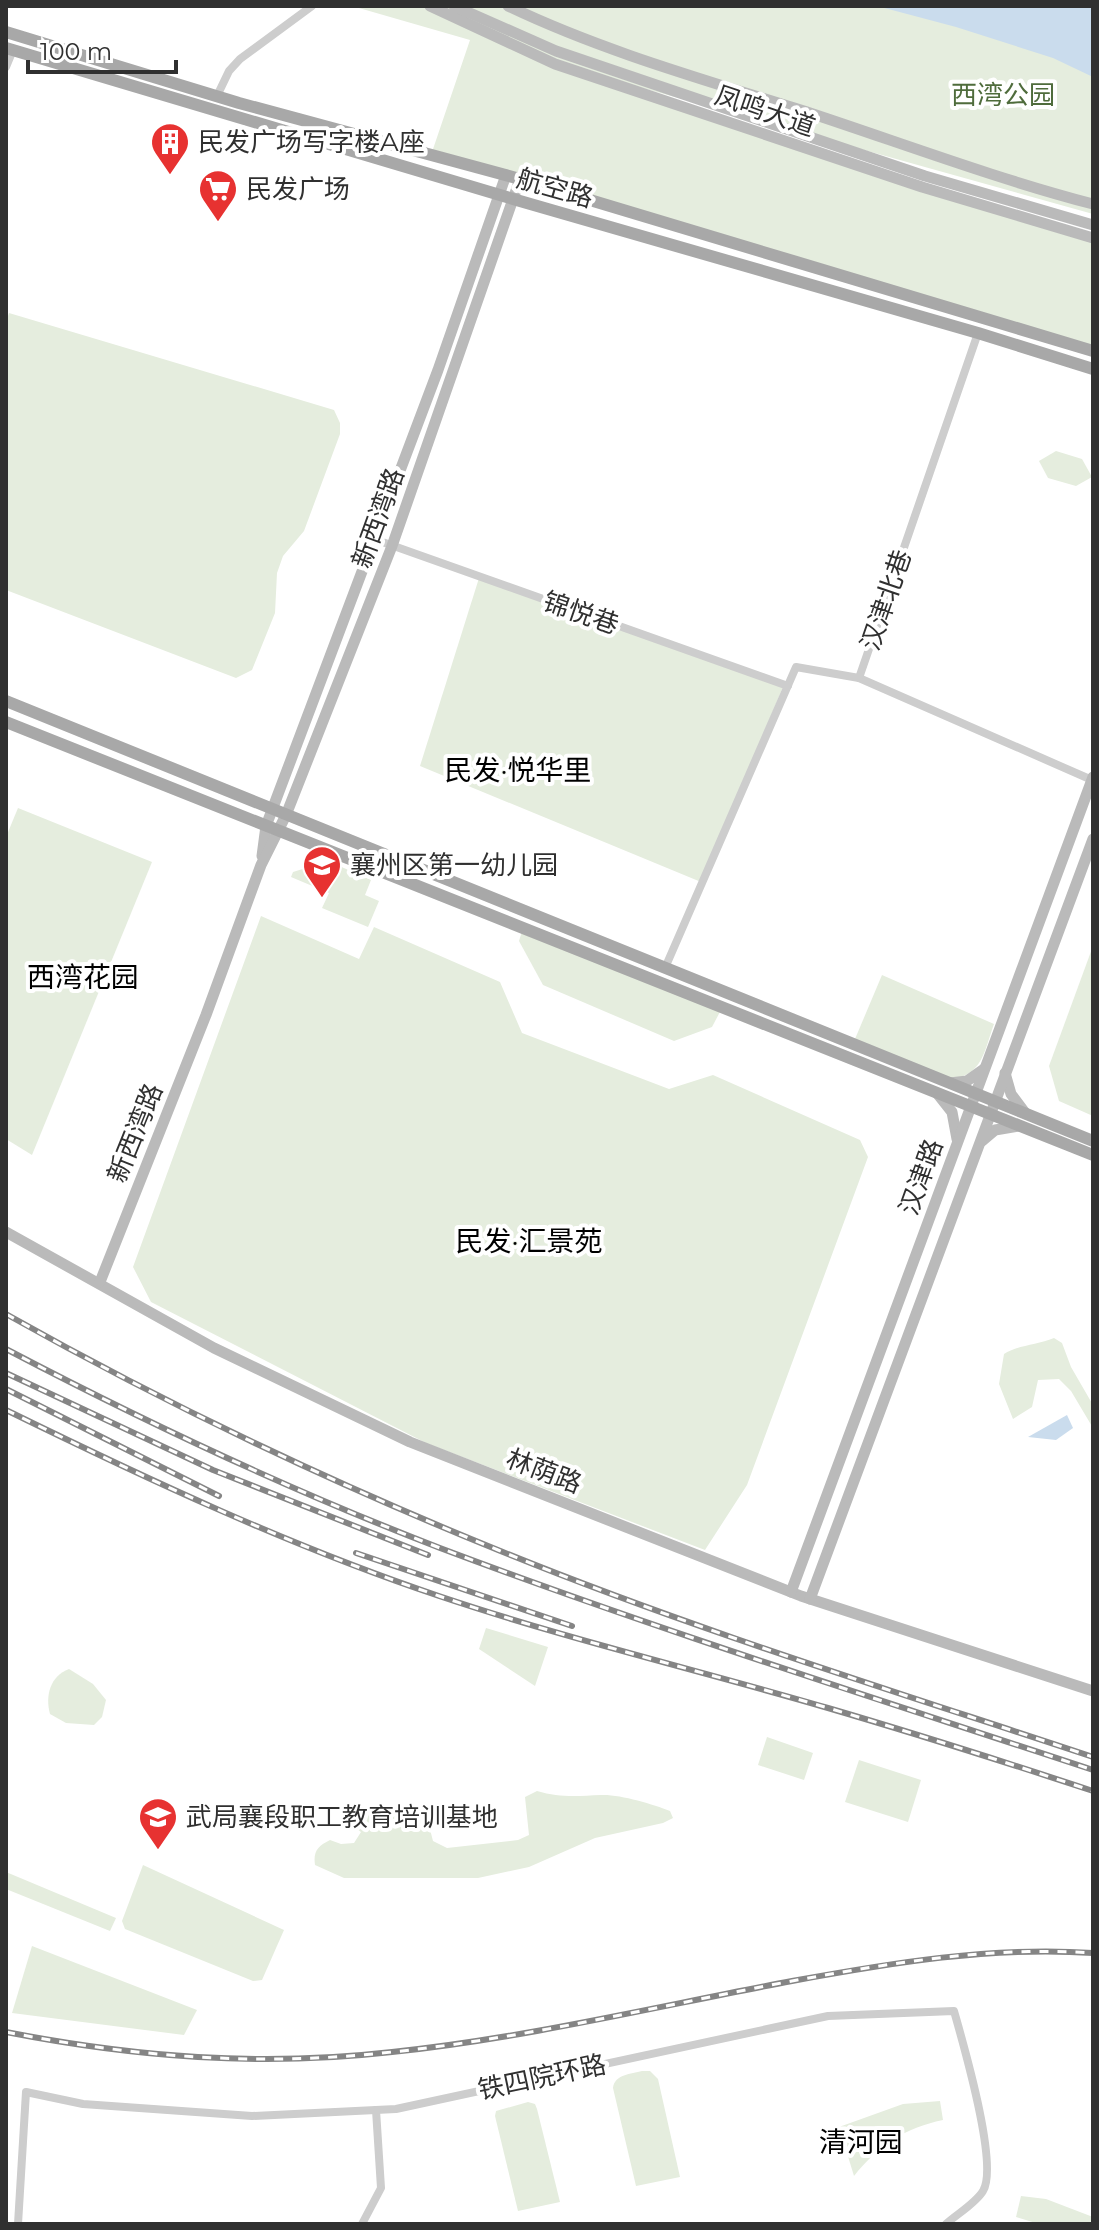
<svg xmlns="http://www.w3.org/2000/svg" width="1099" height="2230" font-family="Montserrat,'Noto Sans SC',sans-serif">
	<style>
		.green { fill: #e5edde }
		.water { fill: #cadced }
		.lines { fill: none; stroke-linecap: round; stroke-linejoin: round }
		.street { stroke: #cdcdcd; stroke-width: 8 }
		.secondary { stroke: #bababa; stroke-width: 11 }
		.primary { stroke: #a8a8a8; stroke-width: 12 }
		.rail-casing { stroke: #858585; stroke-width: 6 }
		.rail { stroke: #fff; stroke-width: 3; stroke-dasharray: 9; stroke-linecap: butt }
		.labels { text-anchor: middle; dominant-baseline: central; stroke-width: 8; stroke-linejoin: round; paint-order: stroke }
		.park-label { font-size: 26px; fill: #4f6c3c; stroke: #fff }
		.street-label { font-size: 26px; fill: #303030; stroke: #fff }
		.poi-label { font-size: 26px; fill: #303030; stroke: #fff; text-anchor: start }
		.neighbourhood-label { font-size: 28px; fill: #000; stroke: #fff }
	</style>
	<rect width="100%" height="100%" fill="#fff"/>
	<g class="green">
		<path d="M352 6H1093V214L578 70 1093 238V351L431 155 470 40Z"/>
		<path d="M9 313 334 410 340 423V434L304 531 283 556 277 573 275 613 252 670 236 678 6 590V322Z"/>
		<path d="M1056 451 1082 459 1092 477 1076 486 1048 478 1039 461Z"/>
		<path d="M479 578 783 687 701 882 420 766Z"/>
		<path d="M18 808 152 862 32 1155 6 1139V837Z"/>
		<path d="M328 861 371 880 365 895 379 901 368 927 322 908 329 893 291 877 293 872Z"/>
		<path d="M261 916 359 959 374 927 500 982 522 1033 669 1089 713 1075 860 1140 868 1157 747 1485 705 1550 426 1443 151 1302 133 1267Z"/>
		<path d="M523 928 722 1008 712 1027 674 1041 543 985 519 941Z"/>
		<path d="M1093 946V1116L1059 1101 1049 1066Z"/>
		<path d="M882 975 994 1024C984 1051 983 1075 951 1079L855 1039Z"/>
		<path d="M1054 1338 1062 1343 1071 1367 1093 1405V1428L1071 1391 1059 1379 1038 1380 1032 1407 1013 1419 999 1384 1004 1354C1018 1345 1037 1345 1054 1338Z"/>
		<path d="M486 1628 548 1647 535 1686 479 1649Z"/>
		<path d="M69 1669 93 1684 106 1700 102 1717 94 1725 66 1723 50 1714C45 1696 50 1676 69 1669Z"/>
		<path d="M767 1737 813 1753 804 1780 758 1765Z"/>
		<path d="M859 1760 921 1780 908 1822 845 1802Z"/>
		<path d="M537 1791C560 1798 578 1796 601 1795 619 1794 653 1804 670 1811L673 1818 663 1823 595 1838 529 1867 478 1878H344L315 1865C313 1851 318 1846 330 1840L341 1844 354 1843 361 1832 341 1817 344 1811 363 1812 421 1805 425 1810 433 1841 447 1848 518 1840 529 1835 525 1797Z"/>
		<path d="M143 1865 284 1930 262 1980 253 1981 125 1929 122 1921Z"/>
		<path d="M6 1872 116 1918 110 1931 6 1889Z"/>
		<path d="M32 1946 197 2010 184 2035 12 2013Z"/>
		<path d="M642 2071H650L658 2079 680 2177 636 2186 613 2088C615 2074 631 2074 642 2071Z"/>
		<path d="M940 2101 943 2120C905 2128 879 2145 854 2176L839 2127 903 2104Z"/>
		<path d="M528 2102 535 2104 537 2109 560 2202 518 2211 495 2116 496 2111Z"/>
		<path d="M1021 2196 1046 2199 1093 2217V2224H1039L1016 2217Z"/>
	</g>
	<g class="water">
		<path d="M877 6H1093V77L1053 58 956 27Z"/>
		<path d="M1067 1415 1073 1428 1056 1440 1028 1437Z"/>
	</g>
	<g class="lines">
		<g class="street">
			<path d="M6 67 13 50"/>
			<path d="M217 96 229 71 240 59 312 6"/>
			<path d="M374 539 788 686"/>
			<path d="M859 678 1092 780"/>
			<path d="M665 968 796 667 859 678 978 333"/>
			<path d="M18 2224 26 2092 83 2104 252 2116 396 2109 828 2016 954 2011C963 2043 999 2165 983 2191 976 2203 957 2214 946 2224"/>
			<path d="M362 2224 381 2188 376 2110"/>
		</g>
		<g class="secondary">
			<path d="M430 6 555 64 922 187 1093 238"/>
			<path d="M454 6 556 51 925 176 1093 225"/>
			<path d="M508 6C604 52 709 81 810 113 904 144 997 179 1093 204"/>
			<path d="M262 856 266 826 438 370 506 175"/>
			<path d="M1005 1073 1011 1094 1026 1114"/>
			<path d="M950 1083 967 1081 984 1069"/>
			<path d="M937 1093 952 1112 957 1139"/>
			<path d="M982 1141 995 1130 1019 1126"/>
			<path d="M6 1232 214 1348 410 1442 801 1596 1093 1691"/>
			<path d="M100 1282 206 1015 261 865 286 815 392 546 520 179"/>
			<path d="M791 1592 1093 777"/>
			<path d="M810 1599 1093 839"/>
		</g>
		<g class="primary">
			<path d="M6 32 239 103 520 179 1093 351"/>
			<path d="M6 48 513 199 978 333 1093 369"/>
			<path d="M6 701 1093 1141"/>
			<path d="M6 722 1093 1155"/>
		</g>
		<defs>
			<g id="rail">
				<path d="M6 1314C164 1403 330 1482 498 1550 692 1629 894 1691 1093 1757"/>
				<path d="M6 1349C147 1423 292 1491 440 1548 655 1629 875 1698 1093 1770"/>
				<path d="M6 1373 213 1470 428 1555"/>
				<path d="M6 1389 219 1496"/>
				<path d="M6 1410C147 1479 290 1546 439 1596 567 1639 698 1670 828 1708 917 1734 1005 1762 1093 1791"/>
				<path d="M356 1553 572 1626"/>
				<path d="M6 2032C135 2057 260 2067 392 2052 526 2038 659 2006 792 1981 891 1963 992 1946 1093 1953"/>
			</g>
		</defs>
		<use href="#rail" class="rail-casing"/>
		<use href="#rail" class="rail"/>
	</g>
	<defs>
		<symbol id="building-pin" viewBox="-11 -11 22 30"><path d="M0 17L-7.5 6A9.5 9.5 0 1 1 7.5 6Z" fill="#e73231" stroke="#fff"/><path d="M-4-6H4V6H1V3H-1V6H-4ZM-2.5-4.3h1.7v1.8h-1.7ZM.8-4.3h1.7v1.8H.8ZM-2.5-1h1.7V.8h-1.7ZM.8-1h1.7V.8H.8Z" fill="#fff"/></symbol>
		<symbol id="supermarket-pin" viewBox="-11 -11 22 30"><path d="M0 17L-7.5 6A9.5 9.5 0 1 1 7.5 6Z" fill="#e73231" stroke="#fff"/><path d="M-6-5.5h2.5l.6 2H6L4.5 2H-2.5L-4.4-4H-6ZM-1.5 3.2a1.3 1.3 0 1 0 .1 0ZM3 3.2a1.3 1.3 0 1 0 .1 0Z" fill="#fff"/></symbol>
		<symbol id="school-pin" viewBox="-11 -11 22 30"><path d="M0 17L-7.5 6A9.5 9.5 0 1 1 7.5 6Z" fill="#e73231" stroke="#fff"/><path d="M0-5L7-2L0 1L-7-2ZM-4 1L0 2.5L4 1V4Q0 6-4 4Z" fill="#fff"/></symbol>
		<symbol id="university-pin" viewBox="-11 -11 22 30"><path d="M0 17L-7.5 6A9.5 9.5 0 1 1 7.5 6Z" fill="#e73231" stroke="#fff"/><path d="M0-5L7-2L0 1L-7-2ZM-4 1L0 2.5L4 1V4Q0 6-4 4Z" fill="#fff"/></symbol>
	</defs>
	<g fill-rule="evenodd">
		<use href="#building-pin" x="148" y="120" width="44" height="60"/>
		<use href="#supermarket-pin" x="196" y="167" width="44" height="60"/>
		<use href="#school-pin" x="300" y="843" width="44" height="60"/>
		<use href="#university-pin" x="136" y="1795" width="44" height="60"/>
	</g>
	<g class="labels">
		<g class="park-label">
			<text x="1003" y="95">西湾公园</text>
		</g>
		<g class="street-label">
			<text transform="translate(765 111) rotate(19)">凤鸣大道</text>
			<text transform="translate(555 188) rotate(16)">航空路</text>
			<text transform="translate(378 518) rotate(-70)">新西湾路</text>
			<text transform="translate(886 600) rotate(-71)">汉津北巷</text>
			<text transform="translate(581 613) rotate(19)">锦悦巷</text>
			<text transform="translate(135 1133) rotate(-68)">新西湾路</text>
			<text transform="translate(921 1177) rotate(-70)">汉津路</text>
			<text transform="translate(544 1471) rotate(21)">林荫路</text>
			<text transform="translate(542 2077) rotate(-12)">铁四院环路</text>
		</g>
		<g class="poi-label">
			<text x="198" y="142">民发广场写字楼A座</text>
			<text x="246" y="189">民发广场</text>
			<text x="350" y="865">襄州区第一幼儿园</text>
			<text x="186" y="1817">武局襄段职工教育培训基地</text>
		</g>
		<g class="neighbourhood-label">
			<text x="518" y="770">民发·悦华里</text>
			<text x="83" y="977">西湾花园</text>
			<text x="529" y="1241">民发·汇景苑</text>
			<text x="861" y="2142">清河园</text>
		</g>
	</g>
	<rect width="1099" height="2230" fill="none" stroke="#303030" stroke-width="16"/>
	<path d="M28 60v12h148v-12" fill="none" stroke="#303030" stroke-width="4"/>
	<text x="40" y="60" font-size="24" fill="#303030" stroke="#ffffff" stroke-width="6" paint-order="stroke">100 m</text>
</svg>
